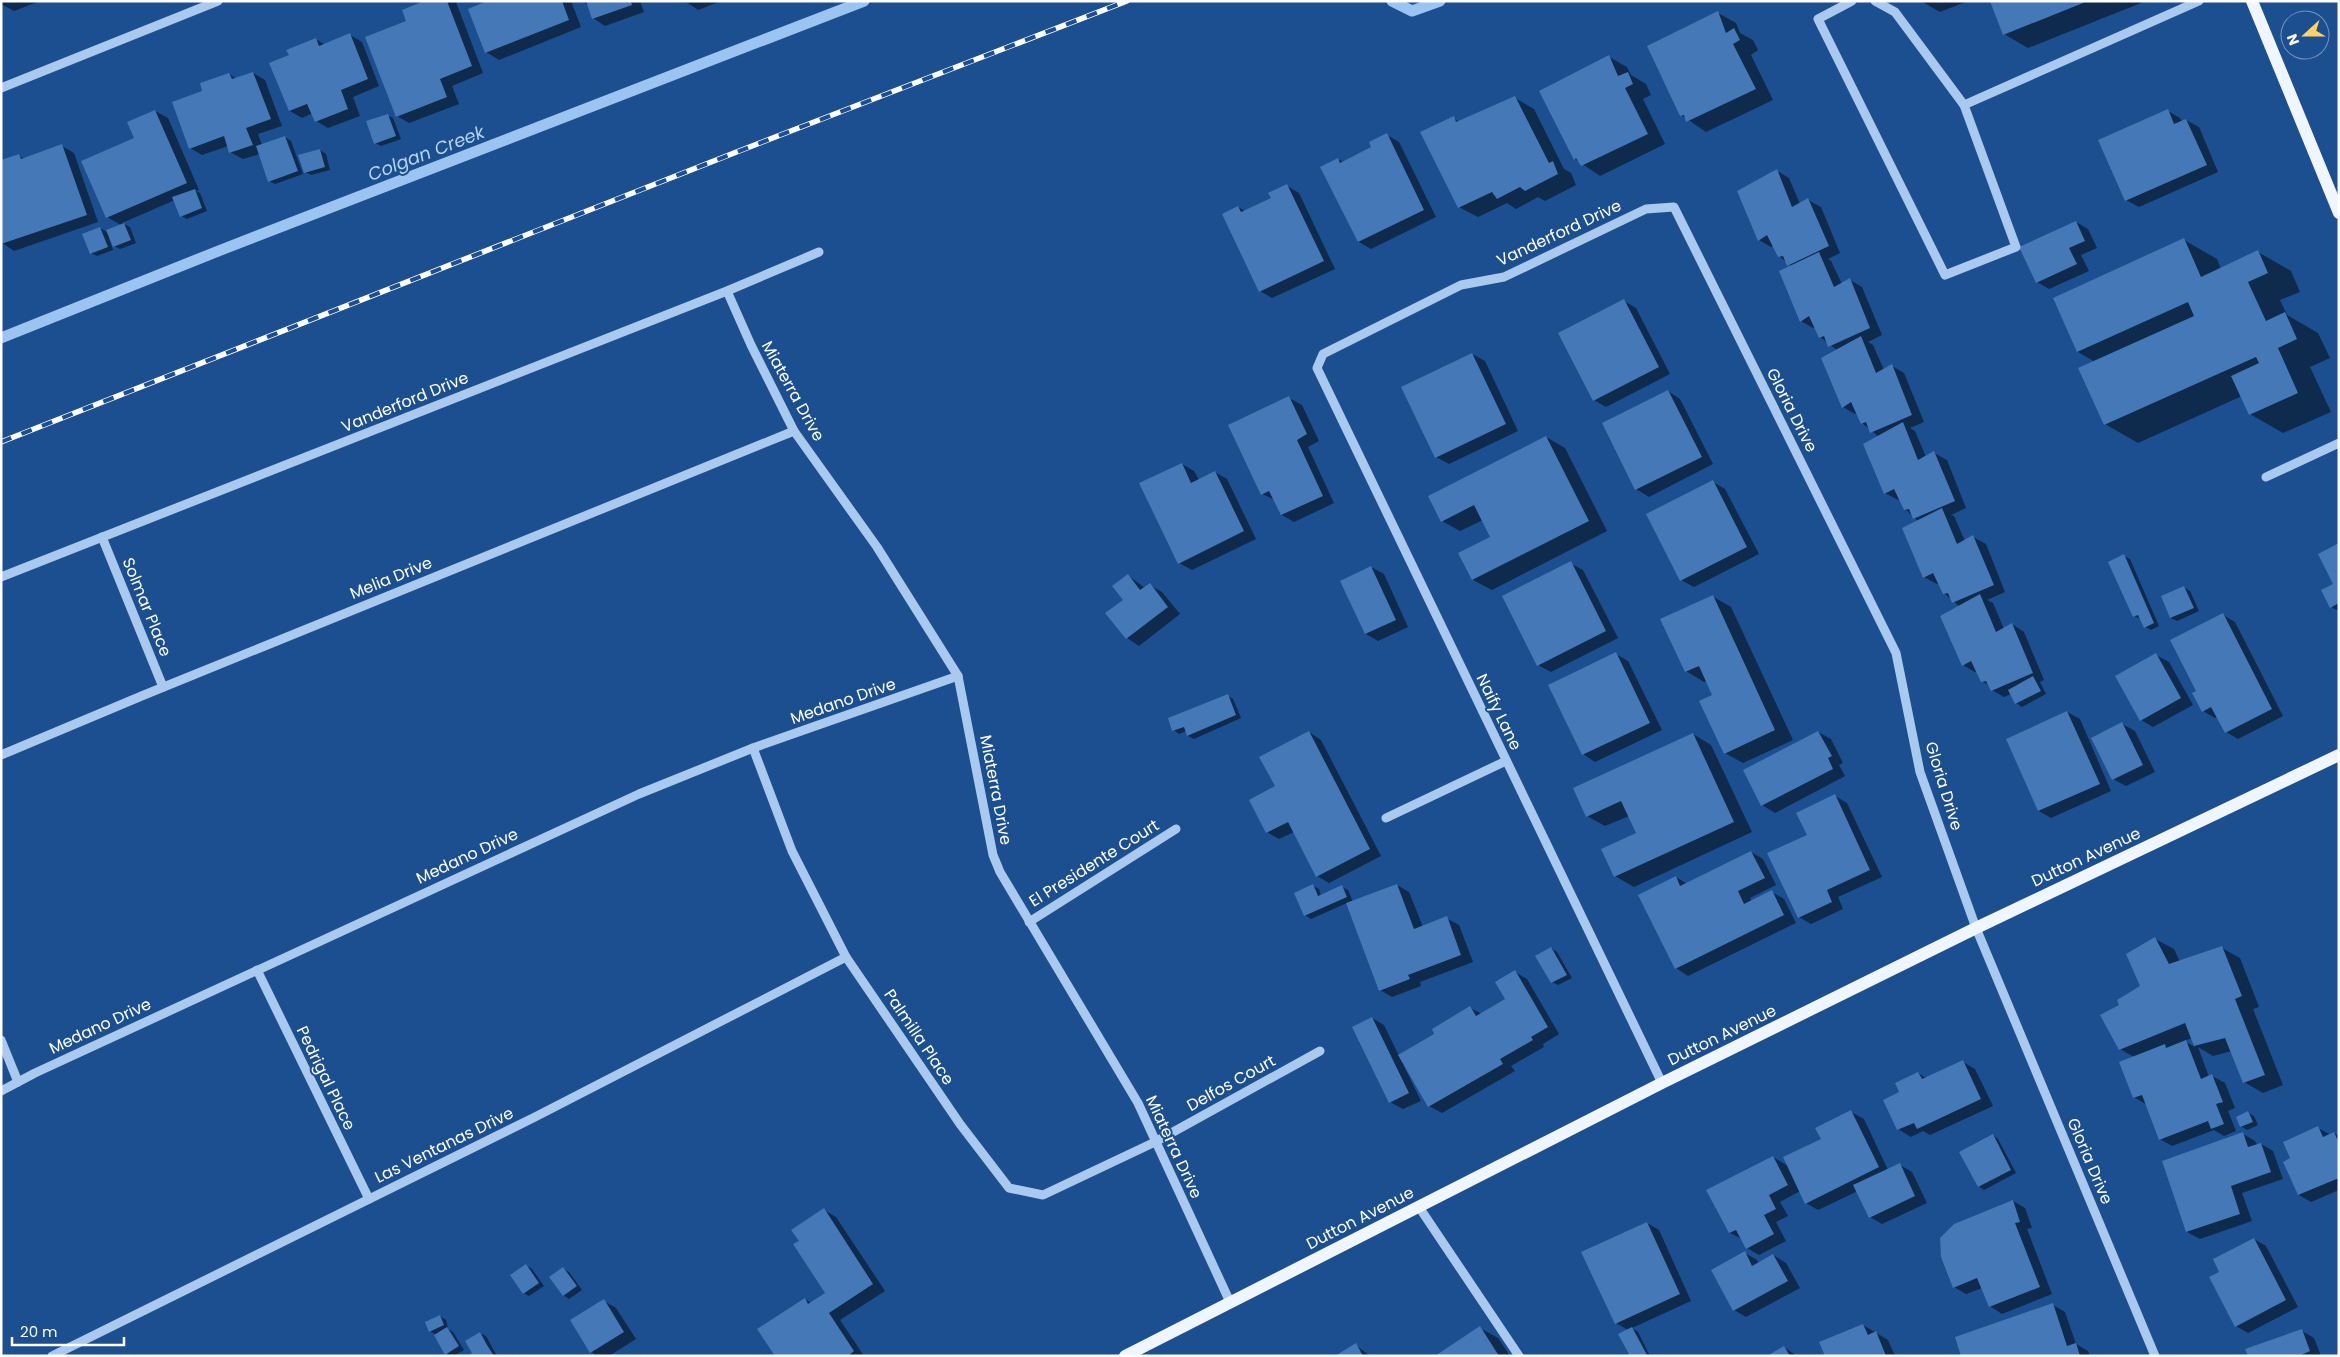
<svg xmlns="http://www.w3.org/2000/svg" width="2340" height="1357" font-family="Poppins,sans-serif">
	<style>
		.shadow { fill: #0007; fill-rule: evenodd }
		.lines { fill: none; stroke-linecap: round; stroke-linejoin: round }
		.stream { stroke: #9cc4f0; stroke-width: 11 }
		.building { fill: #4478b7 }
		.minor { stroke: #a9c9ee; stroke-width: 9 }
		.major { stroke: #f0f6ff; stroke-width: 12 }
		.rail-casing { stroke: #fff; stroke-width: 5.5 }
		.rail { stroke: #1b4f8f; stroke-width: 4; stroke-dasharray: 11; stroke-linecap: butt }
		.labels { text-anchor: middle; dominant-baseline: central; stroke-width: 4; stroke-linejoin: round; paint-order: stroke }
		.street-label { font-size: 16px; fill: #fff; stroke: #1b4f8f }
		.water-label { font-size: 18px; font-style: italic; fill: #b5d3f5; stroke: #1b4f8f }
	</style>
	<rect width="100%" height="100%" fill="#1b4f8f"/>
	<g class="shadow">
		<path d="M1 1H40L14 11 1 4Z"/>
		<path d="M427 1 456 2 483 73 452 86 459 104 409 123 397 116 407 22Z"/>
		<path d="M491 1H571L581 27 499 60 486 52Z"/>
		<path d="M582 1H640L644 12 605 26 593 18 588 5Z"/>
		<path d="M685 1H721L698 10Z"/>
		<path d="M1921 1H1968L1940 12Z"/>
		<path d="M1991 1H2146L2028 48 2004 34Z"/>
		<path d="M1718 13 1736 23 1740 33 1753 40 1758 50 1751 55 1773 100 1706 132 1681 115Z"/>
		<path d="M350 35 362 42 379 86 353 97 360 116 328 128 316 121 313 113 302 118 290 111 316 39 325 45Z"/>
		<path d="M1609 57 1627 67 1631 75 1646 84 1651 95 1643 99 1665 144 1600 176 1575 159Z"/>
		<path d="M253 73 265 80 282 126 258 134 262 145 285 137 291 141 303 174 275 184 269 181 260 154 243 159 230 152 228 146 202 155 190 148 229 74 237 79Z"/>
		<path d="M1515 98 1534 109 1564 169 1571 173 1576 185 1545 201 1538 197 1516 209 1507 203 1478 217 1459 207 1453 118 1460 122Z"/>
		<path d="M155 111 168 118 199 190 196 191 200 193 207 211 187 219 181 216 175 200 122 223 130 227 136 243 120 249 114 246 111 237 109 238 113 250 97 256 91 253 100 228 109 233 121 225 107 217 136 139Z"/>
		<path d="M2168 111 2180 118 2182 122 2186 120 2199 127 2218 172 2139 207 2126 200Z"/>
		<path d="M387 115 393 118 401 139 381 146 375 143Z"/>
		<path d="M1387 135 1399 142 1436 217 1371 249 1359 242 1322 167 1338 159 1343 162 1373 148Z"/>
		<path d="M62 146 74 153 98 222 14 251 1 242 19 156 25 159Z"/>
		<path d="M320 150 326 154 330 170 311 175 305 172Z"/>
		<path d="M1777 171 1789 178 1800 204 1808 200 1821 207 1840 253 1828 259 1831 261 1842 284 1850 280 1862 287 1882 335 1868 342 1873 345 1884 370 1892 366 1904 373 1924 422 1910 428 1915 431 1926 457 1934 453 1947 460 1966 508 1951 515 1954 516 1965 541 1973 537 1986 544 2005 592 1987 600 1993 603 2004 629 2012 624 2024 632 2044 680 2040 682 2046 694 2022 707 2016 703 2011 694 2004 697 1992 690 1990 686 1982 681 1977 671 1975 672 1963 665 1960 607 1944 593 1939 583 1937 584 1924 577 1918 521 1905 509 1900 499 1898 500 1885 493 1879 437 1862 423 1857 413 1855 414 1843 407 1837 350 1820 337 1816 327 1813 328 1801 321 1792 267 1779 256 1774 246 1771 247 1759 240 1739 192Z"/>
		<path d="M1287 186 1299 193 1335 269 1272 298 1260 291 1238 207 1245 211 1273 198Z"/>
		<path d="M2076 222 2088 229 2097 248 2081 255 2089 271 2049 289 2037 282Z"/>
		<path d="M2184 240 2217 259 2221 269 2258 252 2291 271 2300 292 2280 300 2287 315 2318 333 2330 358 2310 367 2331 412 2283 433 2250 414 2242 396 2138 443 2105 424 2095 362 2078 352 2055 298Z"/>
		<path d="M1624 301 1636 308 1670 374 1606 407 1594 400Z"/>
		<path d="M1472 354 1485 361 1518 431 1449 464 1436 457Z"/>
		<path d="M1668 391 1680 399 1713 464 1649 497 1636 489 1603 424Z"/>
		<path d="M1289 398 1302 405 1319 441 1308 447 1334 503 1294 522 1282 515 1275 500 1262 494Z"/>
		<path d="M1546 437 1565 448 1607 531 1492 590 1473 580 1460 554 1491 537 1483 520 1460 531 1442 521Z"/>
		<path d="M1182 464 1194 471 1199 480 1215 472 1227 479 1256 539 1192 570 1179 563Z"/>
		<path d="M1713 482 1725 489 1759 554 1694 587 1681 580Z"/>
		<path d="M2339 545V611L2331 607Z"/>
		<path d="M2124 556 2130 559 2159 626 2151 630 2145 627 2141 619 2134 616Z"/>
		<path d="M1570 563 1583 570 1618 638 1551 672 1538 665Z"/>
		<path d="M1371 567 1384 574 1408 627 1378 641 1366 634Z"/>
		<path d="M1129 576 1145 588 1150 585 1162 592 1180 614 1139 646 1127 638 1125 600Z"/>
		<path d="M2184 587 2190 591 2199 611 2177 621 2171 618Z"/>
		<path d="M1712 596 1731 607 1793 740 1743 763 1725 753 1714 695 1707 681 1704 682 1686 671Z"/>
		<path d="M2223 615 2235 622 2283 716 2238 739 2226 732 2218 717 2215 718 2203 711 2197 692Z"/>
		<path d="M1616 654 1628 661 1662 730 1595 762 1583 754Z"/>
		<path d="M2156 655 2169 662 2193 705 2153 727 2141 720Z"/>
		<path d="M1228 696 1233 699 1241 718 1194 739 1188 736 1186 731 1179 734 1174 730Z"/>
		<path d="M2067 712 2080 719 2111 791 2051 818 2039 811Z"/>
		<path d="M2122 724 2135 731 2155 772 2126 786 2113 779Z"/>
		<path d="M1309 732 1321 740 1381 856 1329 883 1317 876 1294 832 1279 839 1267 832 1277 787Z"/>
		<path d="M1818 732 1831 739 1843 763 1839 765 1845 776 1775 813 1762 805 1744 771Z"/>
		<path d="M1693 734 1711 745 1752 832 1634 887 1615 876 1637 834 1629 816 1605 826 1587 816Z"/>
		<path d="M1835 796 1847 803 1882 877 1838 897 1843 909 1811 924 1799 917Z"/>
		<path d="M1751 852 1763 859 1776 885 1750 898 1752 902 1772 892 1784 899 1796 923 1688 976 1676 968V877L1687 884Z"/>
		<path d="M1397 885 1409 892 1423 927 1446 918 1459 925 1473 962 1420 982 1421 986 1392 997 1380 990 1347 903 1311 919 1305 915 1313 886 1319 889 1321 896 1342 887 1348 890 1353 902Z"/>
		<path d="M2155 939 2174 949 2180 962 2222 948 2240 958 2259 1007 2253 1009 2283 1085 2263 1093 2244 1082 2232 1051 2213 1056 2198 1047 2209 1077 2212 1076 2225 1083 2235 1108 2228 1111 2236 1131 2224 1136 2214 1130 2172 1146 2160 1139 2147 1105 2134 1097V1057L2120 1049V1005L2142 987ZM2192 1038 2195 1047 2184 1041Z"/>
		<path d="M1551 948 1557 952 1572 978 1558 985 1552 982Z"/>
		<path d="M1515 972 1527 979 1559 1034 1543 1044 1544 1047 1511 1066 1515 1071 1442 1113 1429 1106 1406 1065 1404 1066 1421 1101 1403 1109 1390 1102 1372 1018 1384 1025 1399 1056 1436 1035 1470 1008 1482 1014 1507 1000Z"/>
		<path d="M1963 1062 1975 1069 1993 1106 1930 1135 1923 1131 1911 1137 1898 1129 1901 1093 1918 1073 1926 1078Z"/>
		<path d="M1851 1112 1864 1119 1888 1170 1900 1165 1912 1172 1927 1203 1882 1224 1870 1217 1858 1191 1818 1210 1806 1203 1800 1191 1780 1202 1788 1216 1776 1222 1786 1241 1759 1255 1747 1248 1742 1239 1730 1233 1773 1157 1788 1166 1822 1140Z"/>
		<path d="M2248 1113 2254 1116 2258 1125 2247 1130 2241 1126Z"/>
		<path d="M2318 1128 2331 1135 2334 1133 2339 1136V1190L2311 1202 2299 1195 2291 1159Z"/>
		<path d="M2243 1134 2255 1141 2257 1145 2261 1144 2273 1151 2283 1179 2242 1193 2252 1221 2200 1239 2187 1232 2163 1161Z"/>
		<path d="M1993 1135 1998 1139 2016 1173 1984 1190 1978 1186Z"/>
		<path d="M2013 1201 2025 1208 2032 1228 2027 1229 2052 1294 2002 1314 1990 1306 1982 1288 1966 1294 1954 1287Z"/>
		<path d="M824 1210 836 1217 885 1291 840 1320 864 1356H777L805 1299 811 1303 827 1293 801 1241Z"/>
		<path d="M1647 1223 1659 1230 1691 1301 1632 1328 1638 1332 1650 1356H1631L1628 1330 1616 1323Z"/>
		<path d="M2254 1239 2266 1246 2298 1307 2248 1333 2236 1326 2221 1272Z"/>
		<path d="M1745 1253 1757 1260 1759 1264 1773 1255 1786 1263 1800 1288 1746 1317 1734 1310Z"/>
		<path d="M526 1265 532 1269 544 1286 529 1296 523 1293Z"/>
		<path d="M563 1269 569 1272 582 1290 569 1299 563 1295Z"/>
		<path d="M604 1301 616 1308 636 1339 609 1356H597L591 1352Z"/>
		<path d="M2053 1305 2065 1312 2076 1344 2088 1351 2090 1356H1963Z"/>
		<path d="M440 1316 446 1320 448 1329 453 1332 464 1350 454 1356 446 1354 436 1335 430 1331Z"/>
		<path d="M1863 1325 1888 1340 1895 1356H1826Z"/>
		<path d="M1480 1328 1498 1338 1510 1356H1437Z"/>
		<path d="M2302 1331 2314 1338 2321 1356H2249Z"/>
		<path d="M480 1333 486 1336 497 1356H470L473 1354Z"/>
		<path d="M1356 1345 1370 1356H1338Z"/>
		<path d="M1784 1347 1797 1356H1769Z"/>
	</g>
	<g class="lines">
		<g class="stream">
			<path d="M1392 1 1412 11 1440 1"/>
			<path d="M1 338 221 250 864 1"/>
		</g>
	</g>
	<g class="building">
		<path d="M424 1H447L472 66 440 79 447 97 396 117 365 37 406 21 402 10Z"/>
		<path d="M487 1H562L569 20 485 53 468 9Z"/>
		<path d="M586 1H631L632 5 592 19Z"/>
		<path d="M1990 1H2088L2003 35Z"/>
		<path d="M1718 11 1726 33 1734 28 1740 40 1733 44 1756 89 1686 122 1684 115 1680 116 1647 46Z"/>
		<path d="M350 33 368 79 341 90 348 109 315 122 307 104 289 111 269 63 289 55 286 50 316 38 319 46Z"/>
		<path d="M1609 55 1618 76 1628 72 1633 84 1625 88 1648 134 1581 166 1576 158 1574 160 1539 91Z"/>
		<path d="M253 72 271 119 246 128 253 145 229 153 224 136 189 149 172 102 202 91 200 83 229 73 232 79Z"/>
		<path d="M1515 96 1549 163 1553 161 1558 174 1525 191 1520 187 1497 199 1492 192 1458 208 1420 132 1454 116 1456 122Z"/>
		<path d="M2168 109 2174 124 2186 119 2207 165 2125 201 2098 140Z"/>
		<path d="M155 110 187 183 106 218 81 161 134 138 127 122Z"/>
		<path d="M388 114 396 136 374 144 366 121Z"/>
		<path d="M1387 133 1424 210 1358 242 1320 167 1338 158 1340 163 1371 147 1369 142Z"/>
		<path d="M285 136 298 171 268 182 256 146Z"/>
		<path d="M62 144 87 215 1 244V160L19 154 21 159Z"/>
		<path d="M320 149 325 167 304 173 298 155Z"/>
		<path d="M1777 169 1792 207 1808 198 1829 246 1787 266 1783 256 1778 257 1767 235 1758 241 1737 191Z"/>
		<path d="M1287 184 1324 261 1259 292 1222 214 1238 206 1241 212 1271 198 1268 193Z"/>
		<path d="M195 189 202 208 180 217 172 197Z"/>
		<path d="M2076 221 2085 241 2069 248 2077 264 2036 283 2019 247Z"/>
		<path d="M124 223 131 240 113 247 106 230Z"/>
		<path d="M100 227 108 247 90 254 82 234Z"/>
		<path d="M2184 238 2201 277 2258 250 2268 273 2248 282 2266 321 2285 312 2297 339 2278 348 2298 393 2249 415 2231 376 2259 363 2256 357 2104 425 2078 368 2194 316 2188 302 2077 352 2053 298Z"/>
		<path d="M1819 252 1834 287 1850 278 1870 328 1828 347 1824 336 1819 338 1809 316 1800 322 1779 271Z"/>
		<path d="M1624 299 1659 367 1593 401 1558 333Z"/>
		<path d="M1861 336 1876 373 1892 364 1912 415 1870 433 1866 422 1861 424 1851 402 1842 408 1821 358Z"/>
		<path d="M1472 353 1506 424 1435 458 1401 387Z"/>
		<path d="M1668 390 1702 457 1635 490 1602 423Z"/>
		<path d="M1289 396 1307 434 1297 440 1323 496 1281 515 1269 491 1261 495 1228 425Z"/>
		<path d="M1903 422 1918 460 1934 451 1955 501 1913 519 1909 509 1904 510 1894 489 1884 494 1863 444Z"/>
		<path d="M1546 436 1589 521 1472 580 1458 553 1490 537 1474 505 1441 522 1428 496Z"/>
		<path d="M1182 463 1191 483 1215 471 1244 531 1178 564 1139 483Z"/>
		<path d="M1713 480 1747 547 1680 581 1646 514Z"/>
		<path d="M1942 508 1957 544 1973 535 1994 585 1952 603 1948 593 1943 594 1933 573 1923 578 1902 528Z"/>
		<path d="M2339 543V603L2330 608 2321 590 2333 584 2318 554Z"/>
		<path d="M2124 554 2154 623 2144 628 2138 615 2133 617 2108 562Z"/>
		<path d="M1571 561 1606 631 1537 666 1502 596Z"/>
		<path d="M1371 566 1396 620 1365 634 1340 581Z"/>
		<path d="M1128 574 1140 590 1150 583 1168 607 1126 639 1105 613 1123 600 1112 586Z"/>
		<path d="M2184 586 2194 608 2170 618 2161 596Z"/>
		<path d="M1980 594 1996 632 2012 623 2033 673 1991 691 1986 681 1981 682 1971 661 1962 666 1940 616Z"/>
		<path d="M1713 595 1775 730 1724 754 1699 701 1712 695 1699 666 1685 672 1660 619Z"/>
		<path d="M2223 613 2272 709 2225 733 2211 707 2202 712 2192 693 2196 691 2170 640Z"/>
		<path d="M1616 652 1650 723 1582 755 1548 685Z"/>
		<path d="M2156 653 2181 698 2140 721 2115 676Z"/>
		<path d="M2033 676 2041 691 2015 704 2008 690Z"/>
		<path d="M1228 694 1236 715 1187 736 1184 727 1172 731 1168 718Z"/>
		<path d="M2067 711 2100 784 2038 811 2006 739Z"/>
		<path d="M2122 722 2143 765 2112 780 2091 738Z"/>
		<path d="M1309 731 1370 849 1316 877 1288 822 1266 833 1249 800 1275 786 1259 757Z"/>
		<path d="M1818 731 1832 756 1828 758 1833 769 1761 806 1743 770Z"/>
		<path d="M1693 733 1734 822 1614 877 1601 849 1636 833 1621 801 1586 817 1573 788Z"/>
		<path d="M1835 794 1870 870 1827 890 1832 902 1798 918 1767 853 1807 835 1796 813Z"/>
		<path d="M1751 851 1765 878 1738 891 1744 904 1772 890 1784 915 1675 969 1638 895 1676 876 1680 886Z"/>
		<path d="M1313 884 1318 896 1342 885 1347 897 1304 916 1294 893Z"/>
		<path d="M1397 884 1414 929 1447 916 1461 955 1408 975 1410 979 1379 991 1346 903Z"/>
		<path d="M2155 937 2169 964 2222 946 2242 996 2235 999 2265 1075 2243 1083 2225 1038 2194 1046 2185 1023 2119 1050 2100 1015 2119 1005 2117 1000 2140 986 2126 954Z"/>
		<path d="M1551 947 1567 975 1551 983 1535 956Z"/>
		<path d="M1515 970 1548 1027 1531 1037 1533 1040 1500 1059 1503 1064 1428 1107 1398 1055 1434 1034 1432 1029 1470 1006 1476 1016 1505 999 1495 982Z"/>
		<path d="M1372 1017 1409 1093 1389 1103 1352 1027Z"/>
		<path d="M2186 1040 2201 1079 2212 1074 2223 1102 2216 1104 2224 1124 2211 1129 2208 1121 2159 1140 2142 1095 2133 1098 2119 1062 2165 1044 2166 1048Z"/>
		<path d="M1963 1060 1981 1099 1917 1129 1914 1123 1897 1130 1883 1100 1899 1092 1895 1083 1918 1072 1922 1079Z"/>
		<path d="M1851 1110 1879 1167 1805 1204 1783 1157 1821 1139 1815 1128Z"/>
		<path d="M2248 1111 2253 1122 2240 1127 2236 1117Z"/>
		<path d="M2318 1126 2323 1137 2334 1132 2339 1143V1178L2298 1195 2283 1162 2290 1158 2283 1142Z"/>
		<path d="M2243 1132 2248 1147 2261 1143 2271 1172 2231 1186 2240 1214 2186 1232 2162 1161Z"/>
		<path d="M1993 1134 2011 1170 1978 1187 1959 1152Z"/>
		<path d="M1773 1156 1788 1185 1769 1195 1776 1209 1764 1215 1774 1234 1746 1249 1736 1230 1729 1233 1706 1190Z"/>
		<path d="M1900 1163 1915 1196 1869 1218 1853 1185Z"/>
		<path d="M2013 1200 2020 1222 2015 1223 2040 1287 1989 1307 1977 1278 1953 1288 1941 1257 1940 1238 1954 1224Z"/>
		<path d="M824 1208 873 1284 829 1313 854 1351 848 1356H775L757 1329 805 1298 808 1304 825 1293 793 1244 799 1241 791 1230Z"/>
		<path d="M1647 1222 1680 1294 1615 1324 1581 1252Z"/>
		<path d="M2254 1238 2286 1300 2235 1327 2209 1277 2219 1272 2213 1259Z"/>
		<path d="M1745 1251 1752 1266 1773 1254 1788 1281 1733 1311 1711 1270Z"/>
		<path d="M526 1264 539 1283 523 1294 510 1275Z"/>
		<path d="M563 1267 577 1286 563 1296 549 1277Z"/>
		<path d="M604 1299 624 1332 590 1353 570 1320Z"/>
		<path d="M2053 1303 2067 1346 2076 1343 2080 1356H1961L1955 1337Z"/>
		<path d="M440 1315 444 1325 429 1332 425 1322Z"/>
		<path d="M1863 1324 1868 1335 1876 1331 1886 1356H1825L1819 1342Z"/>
		<path d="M1480 1326 1499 1356H1435Z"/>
		<path d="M447 1327 459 1346 445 1355 434 1335Z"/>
		<path d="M1632 1327 1647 1355 1645 1356H1630L1618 1334Z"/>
		<path d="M2302 1329 2310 1351 2299 1356H2248L2245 1349Z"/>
		<path d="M480 1332 487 1345 494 1356H467L472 1353 465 1341Z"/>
		<path d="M1356 1343 1363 1356H1335Z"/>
		<path d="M1784 1346 1790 1356H1767Z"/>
	</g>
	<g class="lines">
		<g class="minor">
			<path d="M1852 1 1818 19 1945 275 2016 247 1964 105 1895 12 1875 1"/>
			<path d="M1 88 218 1"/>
			<path d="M1964 105 2199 1"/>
			<path d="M727 291 751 345 794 431 877 547 958 676 993 855 1000 872 1138 1103 1230 1302"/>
			<path d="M2266 477 2339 443"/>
			<path d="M102 537 163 687"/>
			<path d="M1 577 727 291 819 252"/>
			<path d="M753 748 792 851 846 957 960 1124 1009 1188 1043 1195 1155 1142 1320 1051"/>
			<path d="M1 755 144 695 794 431"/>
			<path d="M1386 818 1506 761"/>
			<path d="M1029 922 1176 829"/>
			<path d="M257 970 369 1199"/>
			<path d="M1 1040 18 1082"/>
			<path d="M1662 1083 1317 368 1323 354 1461 285 1504 277 1646 209 1674 207 1896 653 1920 772 1976 928 2155 1356"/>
			<path d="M1 1091 35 1073 639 794 753 748 958 676"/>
			<path d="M1419 1207 1519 1356"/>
			<path d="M52 1356 535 1117 846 957"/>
		</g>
		<g class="major">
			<path d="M2252 1 2339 213"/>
			<path d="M1125 1356 1662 1083 1976 928 2339 755"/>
		</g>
		<defs>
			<path id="rail" d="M1 442 734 153 1127 1"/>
		</defs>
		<use href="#rail" class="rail-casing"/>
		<use href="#rail" class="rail"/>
	</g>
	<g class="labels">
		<g class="street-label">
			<text transform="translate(1559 233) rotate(-25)">Vanderford Drive</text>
			<text transform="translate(793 391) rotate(61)">Miaterra Drive</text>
			<text transform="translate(405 402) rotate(-22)">Vanderford Drive</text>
			<text transform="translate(1792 410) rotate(63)">Gloria Drive</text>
			<text transform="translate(391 578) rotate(-22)">Melia Drive</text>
			<text transform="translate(147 607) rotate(68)">Solmar Place</text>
			<text transform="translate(843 701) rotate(-19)">Medano Drive</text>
			<text transform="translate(1499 712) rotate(64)">Naify Lane</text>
			<text transform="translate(1944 786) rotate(73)">Gloria Drive</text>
			<text transform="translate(996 790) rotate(79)">Miaterra Drive</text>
			<text transform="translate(467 856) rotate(-25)">Medano Drive</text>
			<text transform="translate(2086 857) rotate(-25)">Dutton Avenue</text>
			<text transform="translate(1094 863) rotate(-32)">El Presidente Court</text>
			<text transform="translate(100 1026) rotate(-25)">Medano Drive</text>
			<text transform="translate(1722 1035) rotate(-26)">Dutton Avenue</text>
			<text transform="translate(919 1037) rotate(56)">Palmilla Place</text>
			<text transform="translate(326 1078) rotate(64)">Pedrigal Place</text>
			<text transform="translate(1231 1083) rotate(-29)">Delfos Court</text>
			<text transform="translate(444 1145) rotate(-26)">Las Ventanas Drive</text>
			<text transform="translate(1174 1147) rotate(65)">Miaterra Drive</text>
			<text transform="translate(2090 1161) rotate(67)">Gloria Drive</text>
			<text transform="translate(1360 1218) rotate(-27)">Dutton Avenue</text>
		</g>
		<g class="water-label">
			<text transform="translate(426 153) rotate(-21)">Colgan Creek</text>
		</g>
	</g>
	<rect width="2340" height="1357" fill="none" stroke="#ffffff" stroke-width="5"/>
	<g transform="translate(2305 35) rotate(249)"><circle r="24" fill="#1b4f8f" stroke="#7695bc"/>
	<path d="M0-4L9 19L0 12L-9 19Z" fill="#ffd166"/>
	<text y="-8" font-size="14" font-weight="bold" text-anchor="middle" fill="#ffffff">N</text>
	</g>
	<path d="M12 1337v8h112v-8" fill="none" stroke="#ffffff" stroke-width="2.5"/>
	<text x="20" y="1337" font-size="15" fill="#ffffff" stroke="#1b4f8f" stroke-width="4" paint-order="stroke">20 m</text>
</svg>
